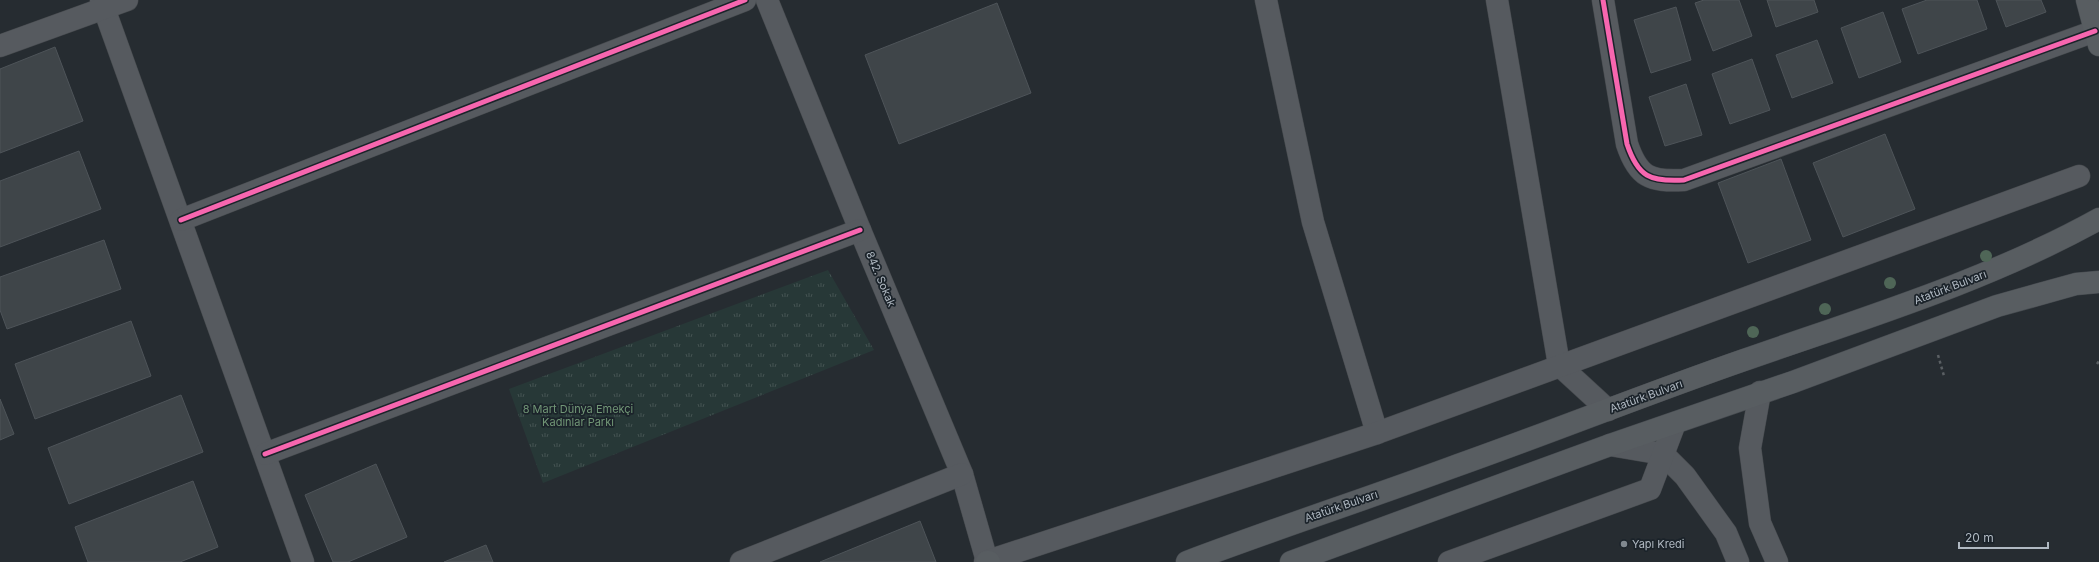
<svg xmlns="http://www.w3.org/2000/svg" width="2099" height="562" font-family="Inter,sans-serif">
	<style>
		.park { fill: url(#park-tufts) }
		.building { fill: #3f4549; stroke: #4e5459 }
		.lines { fill: none; stroke-linecap: round; stroke-linejoin: round }
		.minor-casing { stroke: #44484c; stroke-width: 23 }
		.major-casing { stroke: #44494e; stroke-width: 23 }
		.path { stroke: #5a5f63; stroke-width: 2.5; stroke-dasharray: 3 3; stroke-linecap: butt }
		.minor { stroke: #565a5f; stroke-width: 22 }
		.major { stroke: #585d61; stroke-width: 22 }
		.cycleway-casing { stroke: #1b232a; stroke-width: 8 }
		.cycleway { stroke: #f766af; stroke-width: 5 }
		.tree { fill: #4f6657 }
		.poi-dot { fill: #80888f; stroke: #1b232a; stroke-width: 1.5 }
		.labels { text-anchor: middle; dominant-baseline: central; stroke-width: 3.5; stroke-linejoin: round; paint-order: stroke }
		.street-label { font-size: 11px; fill: #b0b9c2; stroke: #1b232a }
		.park-label { font-size: 11px; fill: #719676; stroke: #1b232a }
		.poi-label { font-size: 11px; fill: #b0b9c2; stroke: #1b232a; text-anchor: start }
	</style>
	<defs>
		<pattern id="park-tufts" width="24" height="20" patternUnits="userSpaceOnUse"><rect width="24" height="20" fill="#273837"/><path d="M3 7l-1-3M5 7V3M7 7l1-3M15 17l-1-3M17 17v-4M19 17l1-3" fill="none" stroke="#445352"/></pattern>
	</defs>
	<rect width="100%" height="100%" fill="#262c31"/>
	<path class="park" d="M828 270 874 350 543 483 509 389Z"/>
	<g class="building">
		<path d="M1704 0H1739L1752 36 1713 51 1695 3Z"/>
		<path d="M1767 0H1814L1818 12 1776 27Z"/>
		<path d="M1927 0H1977L1987 29 1918 54 1902 9Z"/>
		<path d="M1996 0H2041L2046 12 2006 27Z"/>
		<path d="M997 3 1031 93 899 144 865 55Z"/>
		<path d="M1676 7 1691 60 1651 73 1634 20Z"/>
		<path d="M1883 12 1901 62 1859 78 1841 28Z"/>
		<path d="M1817 40 1833 83 1792 98 1776 55Z"/>
		<path d="M55 47 83 121 0 153V69Z"/>
		<path d="M1752 59 1770 110 1730 124 1712 74Z"/>
		<path d="M1686 84 1702 135 1665 146 1649 97Z"/>
		<path d="M1885 134 1915 209 1843 237 1813 163Z"/>
		<path d="M79 151 101 209 0 247V181Z"/>
		<path d="M1781 159 1811 240 1748 263 1718 183Z"/>
		<path d="M104 240 121 289 7 329 0 310V277Z"/>
		<path d="M131 321 151 376 35 419 15 364Z"/>
		<path d="M181 395 203 452 69 504 48 448Z"/>
		<path d="M0 399 14 434 0 440Z"/>
		<path d="M376 464 407 537 348 562H333L305 495Z"/>
		<path d="M193 481 218 547 180 562H88L75 527Z"/>
		<path d="M920 521 936 562H820Z"/>
		<path d="M486 545 493 562H444Z"/>
	</g>
	<g class="lines">
		<defs>
			<g id="minor">
				<path d="M101 0 303 562"/>
				<path d="M767 0 860 230 962 474 987 561"/>
				<path d="M1266 0 1313 222 1377 433"/>
				<path d="M1497 0 1559 365 1608 410"/>
				<path d="M1603 0 1627 144C1638 177 1650 182 1684 180L2095 31"/>
				<path d="M0 46 127 0"/>
				<path d="M181 220 745 0"/>
				<path d="M1760 392 1750 448 1760 523 1777 562"/>
				<path d="M1610 445 1663 454 1685 476 1726 533 1738 562"/>
				<path d="M265 454 860 230"/>
				<path d="M741 562 962 474"/>
				<path d="M985 562 1377 433 2079 176"/>
				<path d="M1449 562 1650 489 1675 423"/>
			</g>
			<g id="major">
				<path d="M2087 0 2099 45"/>
				<path d="M987 562H989"/>
				<path d="M1187 562C1274 529 1363 500 1450 468 1549 433 1646 394 1744 360 1864 318 1987 281 2099 219"/>
				<path d="M1291 562 1610 445 1793 382 1997 306 2076 284 2099 282"/>
			</g>
		</defs>
		<use href="#minor" class="minor-casing"/>
		<use href="#major" class="major-casing"/>
		<g class="path">
			<path d="M1938 355 1944 376"/>
			<path d="M2097 364 2099 361"/>
		</g>
		<use href="#minor" class="minor"/>
		<use href="#major" class="major"/>
		<defs>
			<g id="cycleway">
				<path d="M1603 0 1627 144C1638 177 1650 182 1684 180L2095 31"/>
				<path d="M181 220 745 0"/>
				<path d="M265 454 860 230"/>
			</g>
		</defs>
		<use href="#cycleway" class="cycleway-casing"/>
		<use href="#cycleway" class="cycleway"/>
	</g>
	<g class="tree">
		<circle cx="1986" cy="256" r="6"/>
		<circle cx="1890" cy="283" r="6"/>
		<circle cx="1825" cy="309" r="6"/>
		<circle cx="1753" cy="332" r="6"/>
	</g>
	<circle class="poi-dot" cx="1624" cy="544" r="4"/>
	<g class="labels">
		<g class="street-label">
			<text transform="translate(881 279) rotate(67)">842. Sokak</text>
			<text transform="translate(1950 287) rotate(-21)">Atatürk Bulvarı</text>
			<text transform="translate(1646 396) rotate(-20)">Atatürk Bulvarı</text>
			<text transform="translate(1341 506) rotate(-19)">Atatürk Bulvarı</text>
		</g>
		<g class="park-label">
			<text x="578" y="409">8 Mart Dünya Emekçi<tspan x="578" dy="13">Kadınlar Parkı</tspan></text>
		</g>
		<g class="poi-label">
			<text x="1632" y="544">Yapı Kredi</text>
		</g>
	</g>
	<path d="M1959 542v6h89v-6" fill="none" stroke="#b0b9c2" stroke-width="2"/>
	<text x="1965" y="542" font-size="12" fill="#b0b9c2" stroke="#1b232a" stroke-width="3" paint-order="stroke">20 m</text>
</svg>
